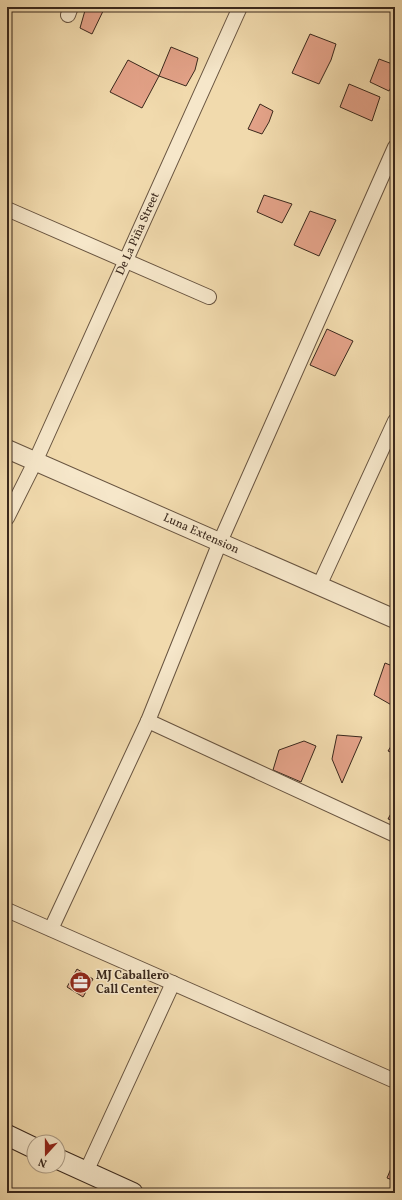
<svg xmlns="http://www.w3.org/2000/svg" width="402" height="1200" font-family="Vollkorn,serif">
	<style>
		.building { fill: #e3a288; stroke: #3a281c }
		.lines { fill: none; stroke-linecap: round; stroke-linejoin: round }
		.minor-casing { stroke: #685440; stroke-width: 16 }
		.tertiary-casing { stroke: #685440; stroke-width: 20 }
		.secondary-casing { stroke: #3a281c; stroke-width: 22 }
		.minor { stroke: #f6e7ca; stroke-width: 14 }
		.tertiary { stroke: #f6e7ca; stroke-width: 18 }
		.secondary { stroke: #f6e7ca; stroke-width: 20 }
		.labels { text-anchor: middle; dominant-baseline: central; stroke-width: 3; stroke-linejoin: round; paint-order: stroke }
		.street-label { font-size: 12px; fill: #3a281c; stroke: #f6e7ca }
		.poi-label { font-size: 12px; font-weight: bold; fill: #3a281c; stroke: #f6e7ca; text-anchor: start }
	</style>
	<rect width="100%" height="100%" fill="#f1daad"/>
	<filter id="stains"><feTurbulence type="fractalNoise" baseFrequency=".005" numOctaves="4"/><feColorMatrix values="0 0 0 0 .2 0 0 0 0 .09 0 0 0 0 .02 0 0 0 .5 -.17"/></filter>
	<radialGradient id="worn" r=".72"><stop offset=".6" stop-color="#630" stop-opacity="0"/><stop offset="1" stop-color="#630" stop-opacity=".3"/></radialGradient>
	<g class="building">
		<path d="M86 7H105L92 34 80 28Z"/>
		<path d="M310 34 336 44 331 60 319 84 292 73Z"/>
		<path d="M171 47 198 58 195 70 186 86 159 76Z"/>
		<path d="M379 59 395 65V80L389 91 370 82Z"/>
		<path d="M128 60 159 76 142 108 110 92Z"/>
		<path d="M349 84 380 97 372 121 340 107Z"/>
		<path d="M260 104 273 111 269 122 262 134 248 129Z"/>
		<path d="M264 195 292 204 282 223 257 212Z"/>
		<path d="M310 211 336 220 319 256 294 245Z"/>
		<path d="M327 329 353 341 335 376 310 365Z"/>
		<path d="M385 663 395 667V707L374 695Z"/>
		<path d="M337 735 362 737 342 783 332 759Z"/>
		<path d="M395 740V754L388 751Z"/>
		<path d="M304 741 316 746 301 782 273 770 279 750Z"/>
		<path d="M395 806V821L388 819Z"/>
		<path d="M77 969 93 979 83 997 67 987Z"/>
		<path d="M395 1159V1181L387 1178Z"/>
	</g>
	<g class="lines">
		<defs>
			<g id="minor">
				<path d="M68 15 71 7"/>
				<path d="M7 209 209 297"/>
				<path d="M7 518 35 462 240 7"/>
				<path d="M319 586 395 421"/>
				<path d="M148 721 395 835"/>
				<path d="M7 910 395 1081"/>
				<path d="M51 929 148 721 220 542 395 147"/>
				<path d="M86 1172 173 983"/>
			</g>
			<path id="tertiary" d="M7 449 395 619"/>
			<g id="secondary">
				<path d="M7 1135 34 1148"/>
				<path d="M58 1159 133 1193"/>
			</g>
		</defs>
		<use href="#minor" class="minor-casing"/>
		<use href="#tertiary" class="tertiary-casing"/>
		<use href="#secondary" class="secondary-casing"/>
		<use href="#minor" class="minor"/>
		<use href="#tertiary" class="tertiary"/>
		<use href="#secondary" class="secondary"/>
	</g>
	<defs>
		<symbol id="office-disc" viewBox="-11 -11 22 22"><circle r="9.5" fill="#8f2418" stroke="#f6e7ca"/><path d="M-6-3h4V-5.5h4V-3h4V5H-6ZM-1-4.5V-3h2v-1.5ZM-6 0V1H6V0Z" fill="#fff"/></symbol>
	</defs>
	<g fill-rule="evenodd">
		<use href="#office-disc" x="68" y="970" width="25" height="25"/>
	</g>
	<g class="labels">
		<g class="street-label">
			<text transform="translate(138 234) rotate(-66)">De La Piña Street</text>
			<text transform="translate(201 534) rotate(24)">Luna Extension</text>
		</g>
		<g class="poi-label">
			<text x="96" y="976">MJ Caballero<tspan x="96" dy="14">Call Center</tspan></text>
		</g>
	</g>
	<rect width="402" height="1200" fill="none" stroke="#f1daad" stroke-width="24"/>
	<rect x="8" y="8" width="386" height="1184" fill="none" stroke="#3a281c" stroke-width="2"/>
	<rect x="12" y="12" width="378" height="1176" fill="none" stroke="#3a281c"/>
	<g transform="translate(46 1154) rotate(201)"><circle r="19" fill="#f6e7ca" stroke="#ab9b84"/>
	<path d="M0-3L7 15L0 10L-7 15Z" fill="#8f2418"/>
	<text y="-6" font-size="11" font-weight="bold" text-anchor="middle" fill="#3a281c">N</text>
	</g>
	<rect width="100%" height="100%" filter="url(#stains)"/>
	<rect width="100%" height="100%" fill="url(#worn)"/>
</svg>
